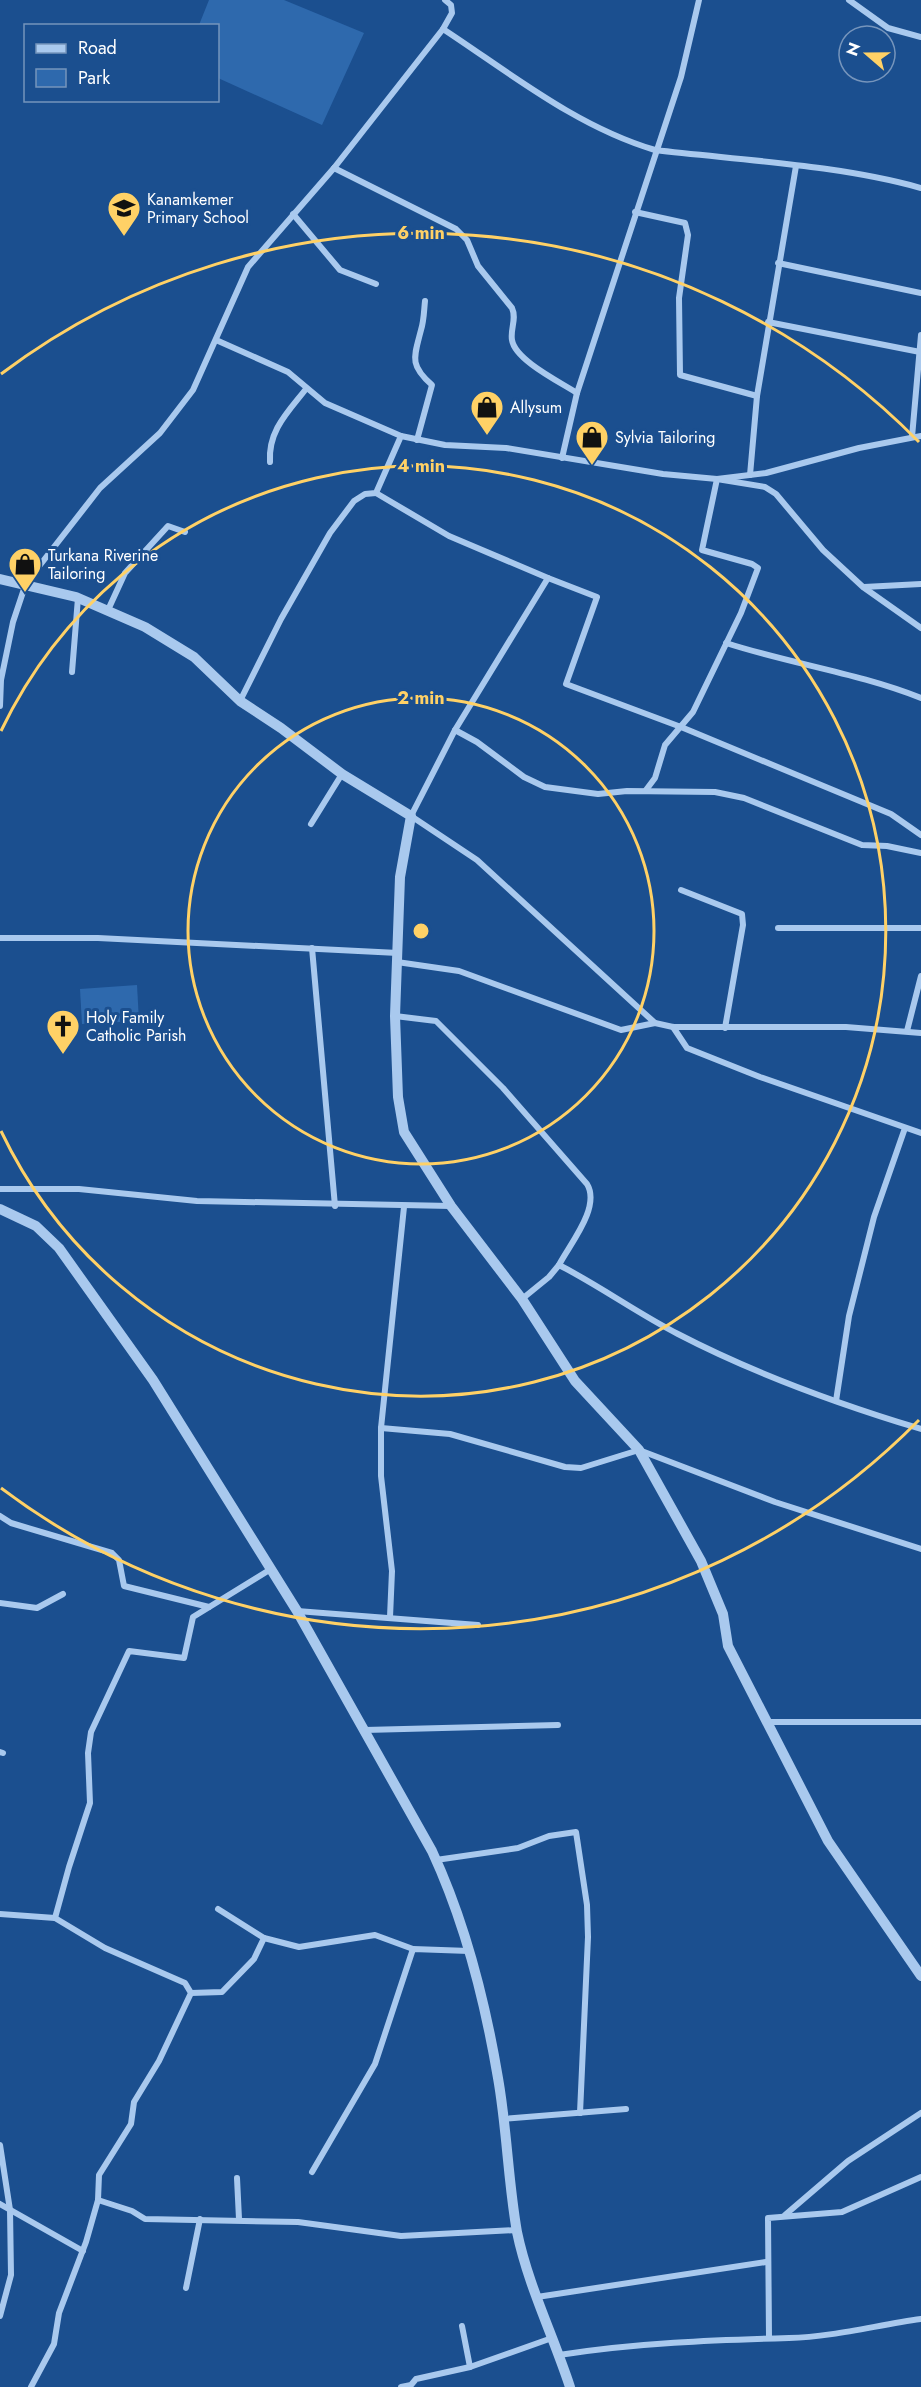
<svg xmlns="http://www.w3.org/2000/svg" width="921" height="2387" font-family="Jost,sans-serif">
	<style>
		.green { fill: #2e69ad }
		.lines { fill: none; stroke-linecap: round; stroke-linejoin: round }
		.minor { stroke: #a9c9ee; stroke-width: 6 }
		.tertiary { stroke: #a9c9ee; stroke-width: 10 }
		.ring { fill: none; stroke: #ffd166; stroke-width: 3 }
		.labels { text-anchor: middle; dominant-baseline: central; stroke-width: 6; stroke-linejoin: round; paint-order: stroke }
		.poi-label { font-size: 16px; fill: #fff; stroke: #1b4f8f; text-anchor: start }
		.centre { fill: #ffd166; stroke: #1b4f8f; stroke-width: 3 }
		.ring-label { font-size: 18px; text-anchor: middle; font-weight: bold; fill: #ffd166; stroke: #1b4f8f; stroke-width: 6; stroke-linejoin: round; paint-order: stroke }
	</style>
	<rect width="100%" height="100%" fill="#1b4f8f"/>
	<g class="green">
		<path d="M209 0H284L364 33 322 125 218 78V26L199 25Z"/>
		<path d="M137 985 139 1021 82 1024 80 989Z"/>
	</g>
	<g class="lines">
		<g class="minor">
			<path d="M849 0 888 28 921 37"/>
			<path d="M443 29C510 73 577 127 655 150 739 160 840 165 921 188"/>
			<path d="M334 168 456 229 467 240 478 266 512 308C517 319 510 329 512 340 515 360 560 382 577 393"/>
			<path d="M635 212 685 223 688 235 679 298 680 375 757 396"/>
			<path d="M293 214 340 270 376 284"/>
			<path d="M778 263 921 293"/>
			<path d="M768 322 920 352"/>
			<path d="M216 340 288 372 325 403 401 436"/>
			<path d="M912 437 921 335"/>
			<path d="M417 440 432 385C409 365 414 357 421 330 424 321 424 310 425 301"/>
			<path d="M562 458 577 393 681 77 699 0"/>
			<path d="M270 462C268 431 287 413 306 389"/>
			<path d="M750 475 757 396 796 166"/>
			<path d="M376 493 449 536 548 578 455 730 411 816 477 860 655 1023 673 1027H846L921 1033"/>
			<path d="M548 578 597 597 566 684 681 727 891 814 921 835"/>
			<path d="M864 587 921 584"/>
			<path d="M108 610 125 573 168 526 185 532"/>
			<path d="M726 643C791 664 858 673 921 698"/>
			<path d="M72 672 78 598"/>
			<path d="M240 701 281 619 330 533 354 501 365 494 376 493 401 436 445 445 506 448 663 474 717 479 766 473 859 448 921 436"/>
			<path d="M0 706 1 680 13 622 26 583 100 488 160 433 193 390 248 267 334 168 443 29 452 13 451 5 445 0"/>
			<path d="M455 730 477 742 524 777 545 787 598 794 627 791 715 792 744 798 862 845 887 846 921 853"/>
			<path d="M646 790 655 778 665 745 693 712 741 613 758 568 752 564 702 550 717 479 765 487 776 494 823 550 863 587 921 628"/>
			<path d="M311 824 342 774"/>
			<path d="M681 890 742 914 743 925 725 1028"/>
			<path d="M778 928H921"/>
			<path d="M0 938H98L398 953"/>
			<path d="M312 948 335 1206"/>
			<path d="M397 962 459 971 621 1030 655 1023"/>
			<path d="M395 1016 436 1021 503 1088 587 1184C601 1207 570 1244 559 1265"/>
			<path d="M673 1027 687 1048 760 1077 921 1133"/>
			<path d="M907 1031 921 976"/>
			<path d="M0 1189H79L197 1201 451 1206"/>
			<path d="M522 1299 549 1277 559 1265C600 1286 637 1313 678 1334 755 1374 838 1404 921 1429"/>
			<path d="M836 1401 849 1316 874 1217 905 1128"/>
			<path d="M381 1428 450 1434 565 1467 581 1468 639 1450 775 1502 921 1549"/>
			<path d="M0 1516 11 1523 112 1553 119 1560 124 1586 209 1607"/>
			<path d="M0 1603 37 1608 63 1594"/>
			<path d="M297 1611 478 1625"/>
			<path d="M390 1617 392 1571 381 1476V1428L404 1207"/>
			<path d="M768 1722H921"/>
			<path d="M365 1730 558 1725"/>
			<path d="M0 1752 3 1753"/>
			<path d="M436 1860 518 1848 549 1836 576 1832 587 1905 588 1937 580 2113"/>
			<path d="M0 1914 55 1918 105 1948 185 1983 191 1993 159 2061 134 2102 131 2124 99 2175 98 2200 86 2242 59 2313 54 2344 31 2387"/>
			<path d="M55 1918 69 1867 90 1803 88 1753 91 1732 129 1651 184 1658 193 1617 271 1569"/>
			<path d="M264 1938 299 1947 375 1935 413 1949"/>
			<path d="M191 1993 222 1992 254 1959 264 1938 218 1909"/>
			<path d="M503 2119 626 2109"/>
			<path d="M0 2145 10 2210 11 2275 0 2316"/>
			<path d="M312 2172 375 2064 413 1949 469 1951"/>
			<path d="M237 2178 239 2219"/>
			<path d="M98 2200 132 2211 145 2219 298 2222 401 2236 517 2230"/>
			<path d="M0 2204 83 2251"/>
			<path d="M785 2215 848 2161 921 2113"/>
			<path d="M186 2288 200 2219"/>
			<path d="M537 2297 766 2262"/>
			<path d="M462 2326 470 2367"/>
			<path d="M769 2337 768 2218 842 2212 921 2177"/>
			<path d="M559 2355C635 2343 713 2340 789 2338 833 2337 877 2325 921 2319"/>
			<path d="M401 2387 411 2385 416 2379 470 2367 552 2338"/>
		</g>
		<g class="tertiary">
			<path d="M0 579 76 597 145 627 194 657 240 701 281 728 342 774 411 816 400 877 395 1016 398 1097 404 1132 451 1206 522 1299 575 1381 639 1450 701 1561 723 1614 728 1646 828 1841 921 1976"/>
			<path d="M0 1209 36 1226 59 1248 153 1380 297 1611 432 1851C465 1922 485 2001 498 2078 507 2129 508 2181 517 2232 528 2285 553 2335 570 2387"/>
		</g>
	</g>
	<g class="ring">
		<circle cx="421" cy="931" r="233"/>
		<path d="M1 731A465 465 0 1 1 1 1131"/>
		<path d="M919 1420A698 698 0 0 1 1 1488M1 374A698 698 0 0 1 919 442"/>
	</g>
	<defs>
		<symbol id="school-pin" viewBox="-11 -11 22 30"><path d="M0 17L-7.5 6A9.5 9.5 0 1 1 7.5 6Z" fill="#ffd166" stroke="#1b4f8f"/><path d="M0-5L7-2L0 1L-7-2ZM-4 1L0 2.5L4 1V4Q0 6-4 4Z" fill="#111"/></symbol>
		<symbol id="shop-pin" viewBox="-11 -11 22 30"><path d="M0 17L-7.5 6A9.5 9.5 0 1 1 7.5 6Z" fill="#ffd166" stroke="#1b4f8f"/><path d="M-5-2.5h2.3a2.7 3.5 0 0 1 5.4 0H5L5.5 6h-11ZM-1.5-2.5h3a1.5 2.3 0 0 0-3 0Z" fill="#111"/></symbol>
		<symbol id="church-pin" viewBox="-11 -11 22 30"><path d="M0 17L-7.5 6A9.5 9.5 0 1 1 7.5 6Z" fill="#ffd166" stroke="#1b4f8f"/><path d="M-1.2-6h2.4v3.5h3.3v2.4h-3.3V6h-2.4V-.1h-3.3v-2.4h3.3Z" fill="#111"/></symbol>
	</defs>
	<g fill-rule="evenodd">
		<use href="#school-pin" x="105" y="189" width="38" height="52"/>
		<use href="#shop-pin" x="468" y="388" width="38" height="52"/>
		<use href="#shop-pin" x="573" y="418" width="38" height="52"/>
		<use href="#shop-pin" x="6" y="545" width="38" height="52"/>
		<use href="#church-pin" x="44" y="1007" width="38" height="52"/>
	</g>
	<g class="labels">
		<g class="poi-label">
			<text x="147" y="199">Kanamkemer<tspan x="147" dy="18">Primary School</tspan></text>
			<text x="510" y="407">Allysum</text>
			<text x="615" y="437">Sylvia Tailoring</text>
			<text x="48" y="555">Turkana Riverine<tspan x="48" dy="18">Tailoring</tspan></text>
			<text x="86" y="1017">Holy Family<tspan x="86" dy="18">Catholic Parish</tspan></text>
		</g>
	</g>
	<circle cx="421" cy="931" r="9" class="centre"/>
	<g class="ring-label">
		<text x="421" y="239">6 min</text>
		<text x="421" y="472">4 min</text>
		<text x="421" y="704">2 min</text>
	</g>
	<rect x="24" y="24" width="195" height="78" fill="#1b4f8f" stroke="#7695bc" stroke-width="1.5"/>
	<rect x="36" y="44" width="30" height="9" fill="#a9c9ee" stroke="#7695bc" stroke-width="1.5"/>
	<text x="78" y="54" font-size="18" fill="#ffffff">Road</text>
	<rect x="36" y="69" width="30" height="18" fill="#2e69ad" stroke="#7695bc" stroke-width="1.5"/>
	<text x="78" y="84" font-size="18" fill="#ffffff">Park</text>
	<g transform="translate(867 54) rotate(290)"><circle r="28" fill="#1b4f8f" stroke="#7695bc" stroke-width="1.5"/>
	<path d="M0-4.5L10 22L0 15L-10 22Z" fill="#ffd166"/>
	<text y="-9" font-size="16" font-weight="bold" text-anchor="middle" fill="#ffffff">N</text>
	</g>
</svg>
